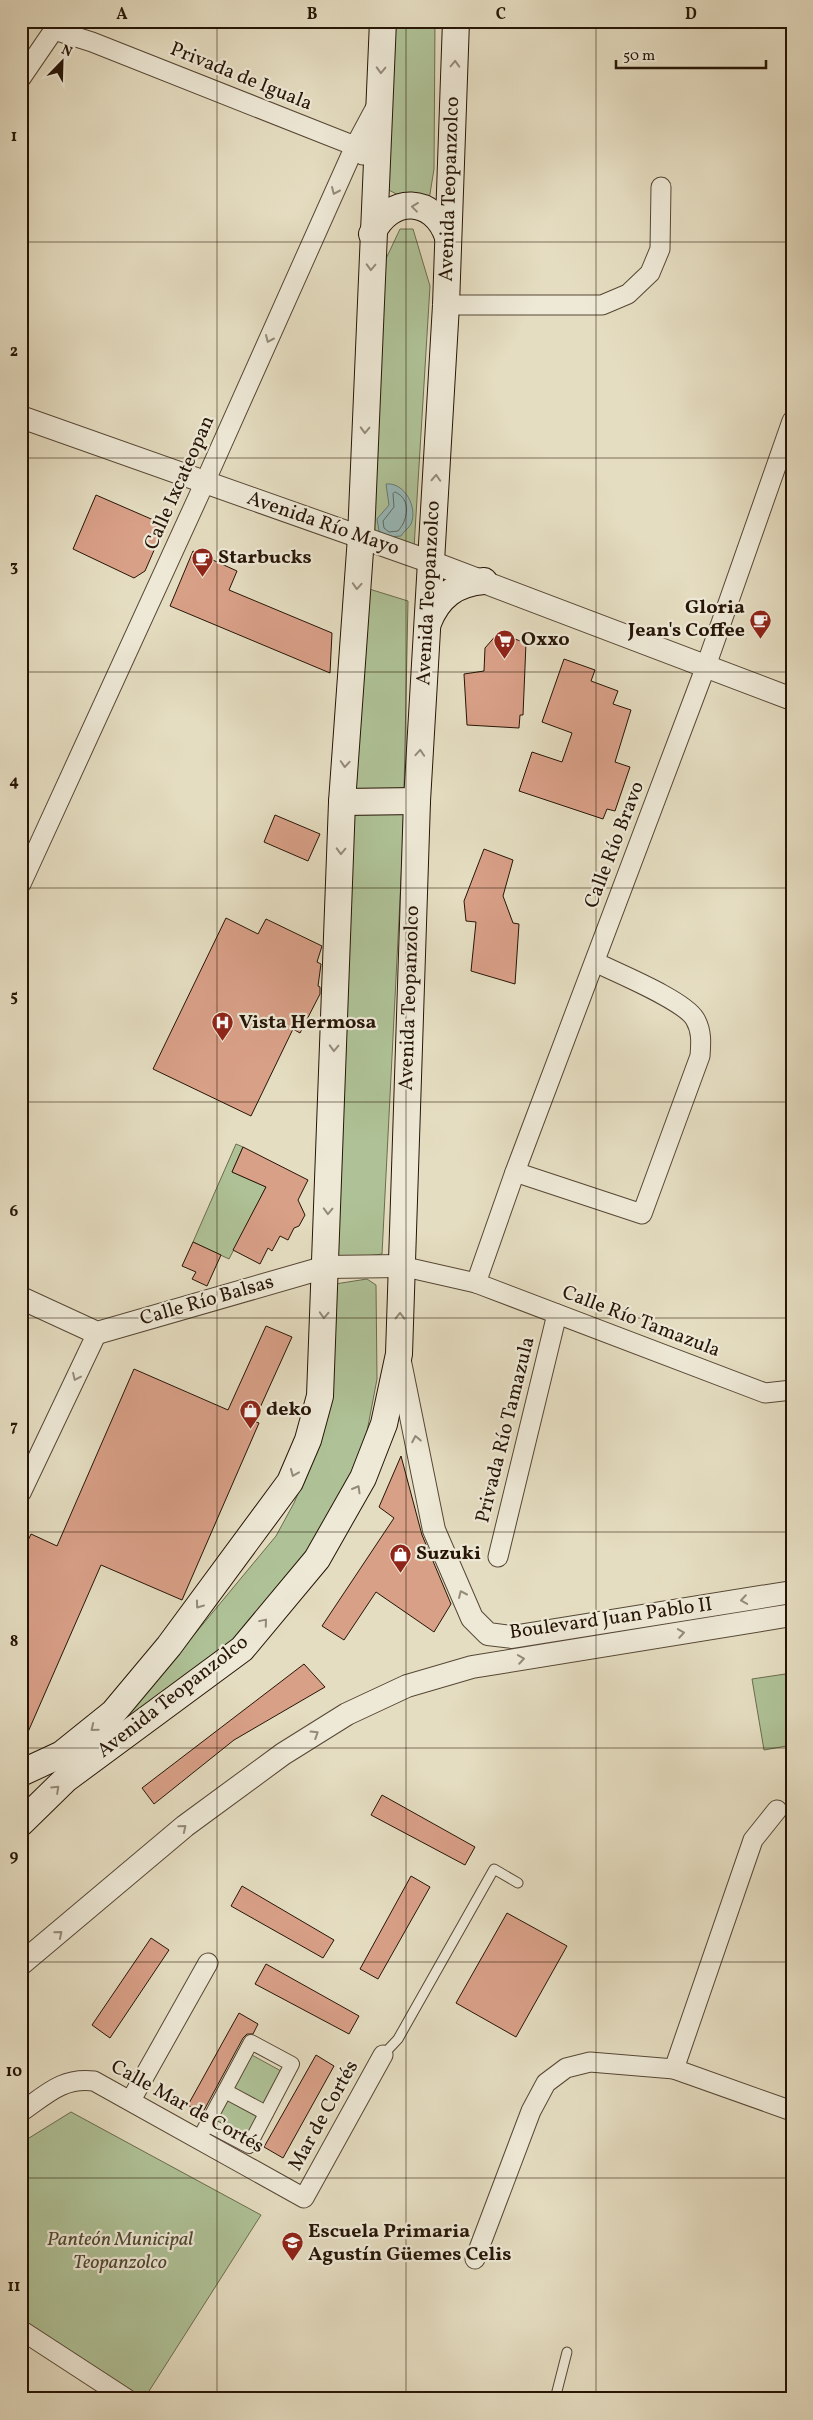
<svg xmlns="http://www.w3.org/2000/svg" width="813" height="2420" font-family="Vollkorn,serif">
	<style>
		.green { fill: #afc297; stroke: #6a6c4e }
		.water { fill: #98baba; stroke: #6a7872 }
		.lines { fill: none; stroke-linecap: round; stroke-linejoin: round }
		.shore { stroke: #5f6860; stroke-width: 1 }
		.building { fill: #d9a088; stroke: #261506 }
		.service-casing { stroke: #564735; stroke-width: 11 }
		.pedestrian-casing { stroke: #564735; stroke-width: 16 }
		.minor-casing { stroke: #564735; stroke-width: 21 }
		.tertiary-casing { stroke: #564735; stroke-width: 24 }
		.secondary-casing { stroke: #261506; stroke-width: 28 }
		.service { stroke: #eee9d7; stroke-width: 9 }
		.pedestrian { stroke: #eee9d7; stroke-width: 14 }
		.minor { stroke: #eee9d7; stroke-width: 19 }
		.tertiary { stroke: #eee9d7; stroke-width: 22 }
		.secondary { stroke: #eee9d7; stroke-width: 26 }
		.oneway { stroke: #948a79 }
		.grid { fill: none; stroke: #261506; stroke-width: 1; stroke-opacity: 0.55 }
		.labels { text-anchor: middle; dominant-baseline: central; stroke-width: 4.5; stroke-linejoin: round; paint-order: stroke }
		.street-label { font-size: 20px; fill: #261506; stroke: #eee9d7 }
		.poi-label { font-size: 20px; font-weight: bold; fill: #261506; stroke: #eee9d7; text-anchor: start }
		.park-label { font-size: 20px; font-style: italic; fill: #4f4932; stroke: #eee9d7 }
		.neatline { fill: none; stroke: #261506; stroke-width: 2 }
		.grid-label { font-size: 16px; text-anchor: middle; font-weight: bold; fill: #261506 }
	</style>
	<rect width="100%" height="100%" fill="#e5ddc1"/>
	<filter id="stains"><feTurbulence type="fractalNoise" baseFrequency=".004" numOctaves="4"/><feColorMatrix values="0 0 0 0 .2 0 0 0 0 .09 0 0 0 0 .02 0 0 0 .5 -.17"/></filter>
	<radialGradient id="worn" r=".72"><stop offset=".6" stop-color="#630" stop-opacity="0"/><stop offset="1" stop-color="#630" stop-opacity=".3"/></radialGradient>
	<g class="green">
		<path d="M391 21H435L434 169 429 200 402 197 385 188Z"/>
		<path d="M400 229H413L430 286 414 548 369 533 384 263Z"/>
		<path d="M366 588 408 601 403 840 382 1254 331 1261Z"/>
		<path d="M236 1144 243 1147 232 1172 266 1187 229 1259 193 1242Z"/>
		<path d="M367 1279 376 1285 377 1379 365 1442 348 1484 317 1538 234 1647 106 1741 276 1536 294 1503 311 1463 335 1284Z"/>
		<path d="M792 1673V1745L764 1750 752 1679Z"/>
		<path d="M250 2054 281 2071 263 2105 232 2089Z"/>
		<path d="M226 2099 257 2116 245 2139 214 2123Z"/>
		<path d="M71 2112 261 2215 144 2399 21 2324V2143Z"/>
	</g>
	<path class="water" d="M386 484C405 482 418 508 411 524 409 528 403 532 401 536L388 537 379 531 377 519 389 505Z"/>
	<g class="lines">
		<path class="shore" d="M395 492C412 499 408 520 398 531L389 532 384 528 383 521 394 507 393 494Z"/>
	</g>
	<g class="building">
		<path d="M96 495 165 525 145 571 134 578 73 549Z"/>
		<path d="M193 551 237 571 229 590 332 633 330 673 170 606Z"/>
		<path d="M498 633 526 643 523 715H520L519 728 467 725 464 674 484 671 485 648Z"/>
		<path d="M564 659 595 670 591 681 618 691 613 704 631 710 615 762 630 767 615 811 607 809 603 819 519 791 532 752 562 762 572 733 542 722Z"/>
		<path d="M275 815 320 834 308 861 264 842Z"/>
		<path d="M484 849 513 860 503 896 513 923 519 924 515 984 471 971 476 922 466 921 464 901Z"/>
		<path d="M226 918 258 934 266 919 322 946 317 962 321 964 318 986 320 987V994L300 1033 293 1029 251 1116 153 1069Z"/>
		<path d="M243 1147 308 1180 298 1200 305 1215 299 1226 294 1228 288 1240 280 1236 272 1251 268 1248 260 1264 233 1250 266 1187 232 1172Z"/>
		<path d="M193 1242 221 1255 207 1286 192 1279 196 1272 182 1266Z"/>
		<path d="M266 1326 292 1337 254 1421 259 1423 182 1600 101 1565 21 1748V1556L31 1534 57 1546 134 1369 228 1410Z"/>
		<path d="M401 1456 422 1535 451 1604 434 1632 376 1592 344 1640 322 1626 394 1518 379 1507Z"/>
		<path d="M304 1664 325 1687 234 1740 154 1804 142 1788Z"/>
		<path d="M382 1795 475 1847 465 1865 371 1815Z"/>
		<path d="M411 1876 430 1887 378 1979 360 1969Z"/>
		<path d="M242 1886 334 1940 323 1958 231 1906Z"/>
		<path d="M507 1913 567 1946 516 2037 456 2003Z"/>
		<path d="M151 1938 169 1950 110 2038 92 2025Z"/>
		<path d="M266 1964 359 2016 349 2034 255 1984Z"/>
		<path d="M239 2013 258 2024 253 2034H247L243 2038 202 2114 188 2105Z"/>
		<path d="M316 2055 334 2066 283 2158 264 2147Z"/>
	</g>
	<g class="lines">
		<defs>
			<g id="service">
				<path d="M383 2055 398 2039 494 1869 518 1883"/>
				<path d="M555 2399 567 2352"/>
			</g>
			<g id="pedestrian">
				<path d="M225 2091 266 2113"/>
				<path d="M199 2139 251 2042 292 2064 249 2146 207 2124"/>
			</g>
			<g id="minor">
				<path d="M54 30 92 42 332 137 355 146 363 155"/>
				<path d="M21 78 60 21"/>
				<path d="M446 305H602L628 294 650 273 660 249 661 187"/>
				<path d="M21 884 205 482 355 146 377 105"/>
				<path d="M515 1172 642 1214 700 1056C701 1043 702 1031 695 1019 684 1000 617 973 595 962"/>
				<path d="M401 1266 476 1283 765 1393 792 1390"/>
				<path d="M476 1283 515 1172 706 666 792 421"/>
				<path d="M21 1493 97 1333"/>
				<path d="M498 1557 557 1314"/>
				<path d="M674 2069 753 1840 777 1810"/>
				<path d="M131 2100 208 1963"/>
				<path d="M21 2112C46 2095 62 2077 94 2081L304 2198 383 2055"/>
				<path d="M475 2259 531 2111 546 2083 566 2068 590 2062 674 2069 792 2111"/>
				<path d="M21 2330 127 2399"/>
			</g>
			<g id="tertiary">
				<path d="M21 417 431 562 792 699"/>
				<path d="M21 1298 97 1333 326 1267 401 1266"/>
				<path d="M399 1357 434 1530 472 1618 488 1634 512 1637 792 1592"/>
				<path d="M21 1964 185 1826 283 1754 347 1714 407 1686 472 1667 792 1615"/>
			</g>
			<g id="secondary">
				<path d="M372 234C390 195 434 196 448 237"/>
				<path d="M428 623C438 597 456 583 484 581"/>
				<path d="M342 802 417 801"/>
				<path d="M21 1773 62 1754 113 1713 169 1646 290 1482 308 1440 320 1396 342 802 361 537 383 21"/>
				<path d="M21 1823 66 1779 242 1649 317 1559 363 1478 384 1424 399 1354 417 801 446 305 456 21"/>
			</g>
		</defs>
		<use href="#service" class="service-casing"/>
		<use href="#pedestrian" class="pedestrian-casing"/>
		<use href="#minor" class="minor-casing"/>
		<use href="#tertiary" class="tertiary-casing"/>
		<use href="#secondary" class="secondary-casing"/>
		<use href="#service" class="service"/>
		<use href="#pedestrian" class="pedestrian"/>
		<use href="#minor" class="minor"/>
		<use href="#tertiary" class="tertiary"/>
		<use href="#secondary" class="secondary"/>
	</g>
	<defs><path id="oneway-chevron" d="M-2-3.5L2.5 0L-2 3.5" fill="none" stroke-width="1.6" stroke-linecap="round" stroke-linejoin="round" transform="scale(1.25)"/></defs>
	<g class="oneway">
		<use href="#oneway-chevron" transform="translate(455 64) rotate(-88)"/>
		<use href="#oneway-chevron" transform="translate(381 70) rotate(92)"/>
		<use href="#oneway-chevron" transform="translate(335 191) rotate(114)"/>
		<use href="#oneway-chevron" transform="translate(415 207) rotate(-173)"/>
		<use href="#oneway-chevron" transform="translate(371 267) rotate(92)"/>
		<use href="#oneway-chevron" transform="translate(269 339) rotate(114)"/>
		<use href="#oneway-chevron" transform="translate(365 430) rotate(92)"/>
		<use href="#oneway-chevron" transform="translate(436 478) rotate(-87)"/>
		<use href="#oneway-chevron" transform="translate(357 586) rotate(94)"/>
		<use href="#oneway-chevron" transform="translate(420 753) rotate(-86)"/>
		<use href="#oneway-chevron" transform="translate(345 764) rotate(94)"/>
		<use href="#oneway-chevron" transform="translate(341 851) rotate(92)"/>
		<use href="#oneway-chevron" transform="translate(334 1048) rotate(92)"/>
		<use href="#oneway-chevron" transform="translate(328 1211) rotate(92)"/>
		<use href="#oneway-chevron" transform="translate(324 1315) rotate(93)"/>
		<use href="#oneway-chevron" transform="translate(400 1316) rotate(-89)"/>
		<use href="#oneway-chevron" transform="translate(76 1377) rotate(115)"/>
		<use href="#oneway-chevron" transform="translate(416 1439) rotate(-101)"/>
		<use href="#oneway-chevron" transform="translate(294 1473) rotate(113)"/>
		<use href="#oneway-chevron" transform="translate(357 1489) rotate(-60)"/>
		<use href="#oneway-chevron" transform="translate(462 1594) rotate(-114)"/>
		<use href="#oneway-chevron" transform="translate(744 1600) rotate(171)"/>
		<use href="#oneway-chevron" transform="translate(199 1605) rotate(126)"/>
		<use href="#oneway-chevron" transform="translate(264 1622) rotate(-50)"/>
		<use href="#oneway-chevron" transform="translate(681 1633) rotate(-9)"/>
		<use href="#oneway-chevron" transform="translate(521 1659) rotate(-9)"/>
		<use href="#oneway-chevron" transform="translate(94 1728) rotate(141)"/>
		<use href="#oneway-chevron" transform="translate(315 1734) rotate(-32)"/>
		<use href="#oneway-chevron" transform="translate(56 1789) rotate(-43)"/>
		<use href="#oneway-chevron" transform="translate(183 1828) rotate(-39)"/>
		<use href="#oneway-chevron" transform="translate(59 1934) rotate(-40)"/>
	</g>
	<path class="grid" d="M217 21V2399M406 21V2399M596 21V2399M21 242H792M21 458H792M21 672H792M21 888H792M21 1102H792M21 1318H792M21 1532H792M21 1748H792M21 1962H792M21 2178H792"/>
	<defs>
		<symbol id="cafe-pin" viewBox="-11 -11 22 30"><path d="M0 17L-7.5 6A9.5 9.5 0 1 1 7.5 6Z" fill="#8f2418" stroke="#eee9d7"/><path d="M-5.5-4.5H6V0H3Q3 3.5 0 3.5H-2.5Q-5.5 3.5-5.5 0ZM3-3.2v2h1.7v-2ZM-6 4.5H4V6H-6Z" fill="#fff"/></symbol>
		<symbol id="supermarket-pin" viewBox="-11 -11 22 30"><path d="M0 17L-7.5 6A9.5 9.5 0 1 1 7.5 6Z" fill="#8f2418" stroke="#eee9d7"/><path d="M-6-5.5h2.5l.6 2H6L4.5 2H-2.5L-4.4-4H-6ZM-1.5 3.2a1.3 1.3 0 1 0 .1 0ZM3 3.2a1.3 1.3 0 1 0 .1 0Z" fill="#fff"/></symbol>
		<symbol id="hospital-pin" viewBox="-11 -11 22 30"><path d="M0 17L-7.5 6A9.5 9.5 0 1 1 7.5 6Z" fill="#8f2418" stroke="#eee9d7"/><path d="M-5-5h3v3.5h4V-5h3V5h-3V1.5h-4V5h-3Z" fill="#fff"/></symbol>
		<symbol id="shop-pin" viewBox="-11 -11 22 30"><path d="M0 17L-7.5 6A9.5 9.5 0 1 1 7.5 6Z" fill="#8f2418" stroke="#eee9d7"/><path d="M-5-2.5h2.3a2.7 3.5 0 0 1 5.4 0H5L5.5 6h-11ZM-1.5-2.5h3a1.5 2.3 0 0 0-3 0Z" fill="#fff"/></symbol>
		<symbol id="school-pin" viewBox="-11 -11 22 30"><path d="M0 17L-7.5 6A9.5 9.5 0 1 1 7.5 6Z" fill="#8f2418" stroke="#eee9d7"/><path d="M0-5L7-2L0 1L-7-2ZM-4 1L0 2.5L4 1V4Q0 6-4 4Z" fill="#fff"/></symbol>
	</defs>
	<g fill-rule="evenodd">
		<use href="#cafe-pin" x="190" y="546" width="25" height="34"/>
		<use href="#cafe-pin" x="748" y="608" width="25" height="34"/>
		<use href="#supermarket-pin" x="492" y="628" width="25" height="34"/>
		<use href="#hospital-pin" x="210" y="1010" width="25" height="34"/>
		<use href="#shop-pin" x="238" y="1398" width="25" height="34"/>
		<use href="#shop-pin" x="388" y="1542" width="25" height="34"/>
		<use href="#school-pin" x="280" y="2230" width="25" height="34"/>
	</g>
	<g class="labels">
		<g class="street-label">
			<text transform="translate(241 77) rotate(22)">Privada de Iguala</text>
			<text transform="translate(450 189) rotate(-88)">Avenida Teopanzolco</text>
			<text transform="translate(180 483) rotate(-66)">Calle Ixcateopan</text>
			<text transform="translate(323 524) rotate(19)">Avenida Río Mayo</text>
			<text transform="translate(429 593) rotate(-87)">Avenida Teopanzolco</text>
			<text transform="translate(615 845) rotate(-69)">Calle Río Bravo</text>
			<text transform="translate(410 998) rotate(-88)">Avenida Teopanzolco</text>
			<text transform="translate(207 1301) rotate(-16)">Calle Río Balsas</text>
			<text transform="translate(641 1322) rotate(21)">Calle Río Tamazula</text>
			<text transform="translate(506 1430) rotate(-76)">Privada Río Tamazula</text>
			<text transform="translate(611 1619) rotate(-8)">Boulevard Juan Pablo II</text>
			<text transform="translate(173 1697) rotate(-38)">Avenida Teopanzolco</text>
			<text transform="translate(187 2107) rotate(29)">Calle Mar de Cortés</text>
			<text transform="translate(324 2116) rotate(-61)">Mar de Cortés</text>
		</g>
		<g class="poi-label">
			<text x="218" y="558">Starbucks</text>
			<text x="745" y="608" text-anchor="end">Gloria<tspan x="745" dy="23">Jean's Coffee</tspan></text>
			<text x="521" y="640">Oxxo</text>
			<text x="239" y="1023">Vista Hermosa</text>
			<text x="266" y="1410">deko</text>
			<text x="416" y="1554">Suzuki</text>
			<text x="308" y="2232">Escuela Primaria<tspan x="308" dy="23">Agustín Güemes Celis</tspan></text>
		</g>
		<g class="park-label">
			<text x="120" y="2240">Panteón Municipal<tspan x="120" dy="23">Teopanzolco</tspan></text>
		</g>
	</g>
	<rect width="813" height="2420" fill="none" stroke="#e5ddc1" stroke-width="55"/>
	<g transform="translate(62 62) rotate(23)" stroke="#eee9d7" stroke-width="4" paint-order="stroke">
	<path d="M0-4L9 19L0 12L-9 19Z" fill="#261506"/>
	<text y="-8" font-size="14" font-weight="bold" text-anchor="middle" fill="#261506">N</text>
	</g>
	<path d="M616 60v8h150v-8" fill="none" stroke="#261506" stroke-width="2.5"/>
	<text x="623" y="60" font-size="15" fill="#261506" stroke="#eee9d7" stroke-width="4" paint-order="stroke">50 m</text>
	<rect x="28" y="28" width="758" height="2364" class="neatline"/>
	<g class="grid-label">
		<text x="122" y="19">A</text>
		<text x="312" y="19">B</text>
		<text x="501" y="19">C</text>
		<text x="691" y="19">D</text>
		<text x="14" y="141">1</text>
		<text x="14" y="356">2</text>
		<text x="14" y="571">3</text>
		<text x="14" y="786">4</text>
		<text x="14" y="1001">5</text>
		<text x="14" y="1216">6</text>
		<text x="14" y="1431">7</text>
		<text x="14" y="1646">8</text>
		<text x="14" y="1861">9</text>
		<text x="14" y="2076">10</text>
		<text x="14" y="2291">11</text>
	</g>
	<rect width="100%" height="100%" filter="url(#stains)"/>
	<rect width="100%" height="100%" fill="url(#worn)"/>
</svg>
